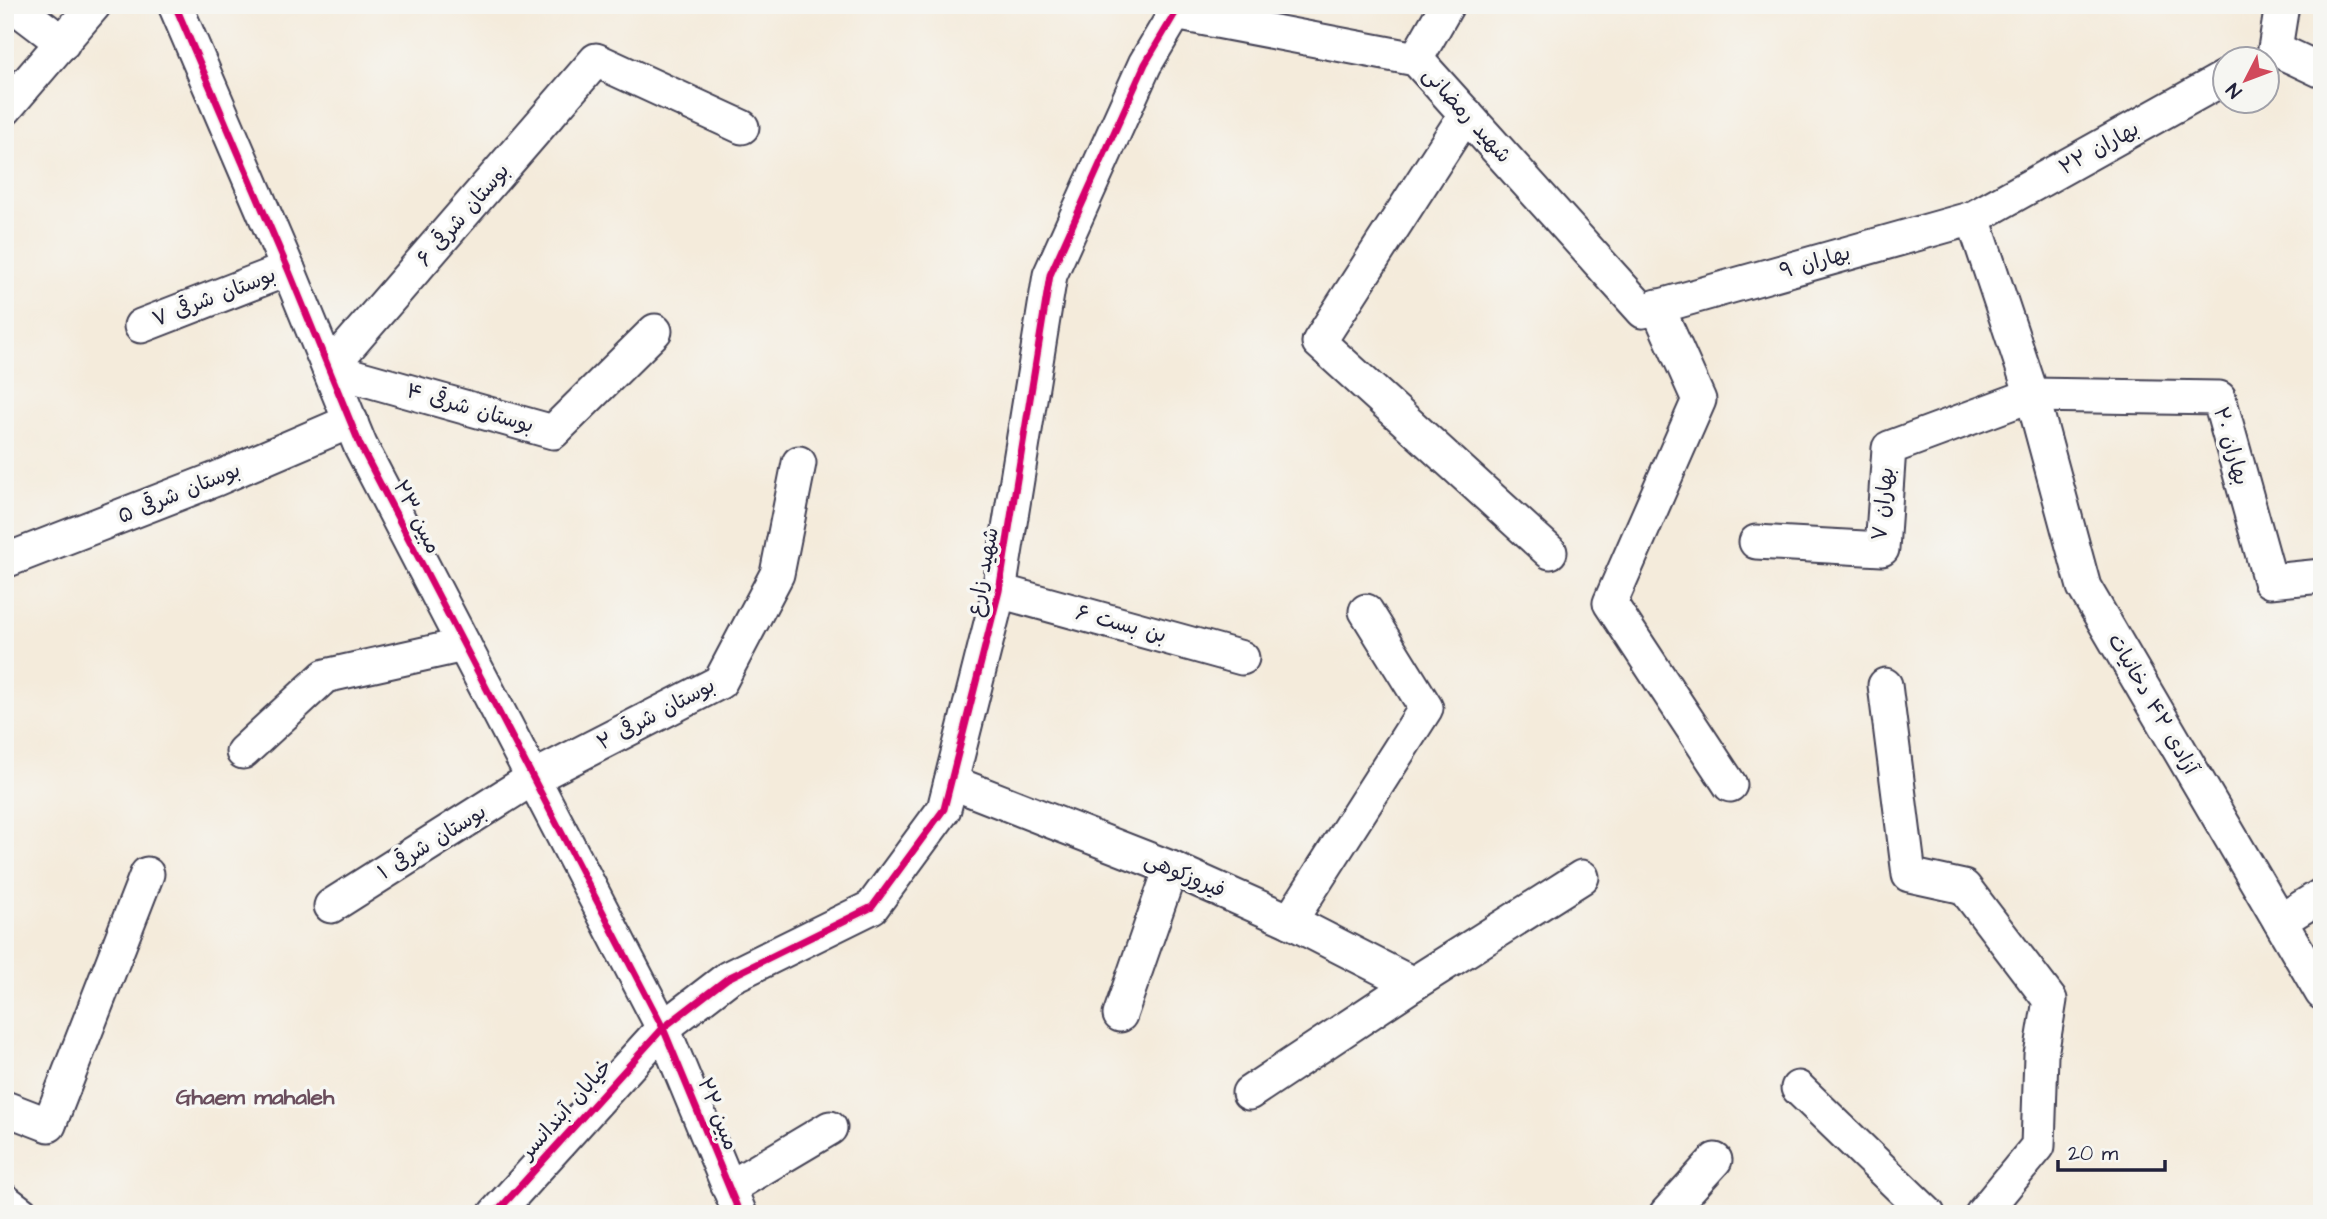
<svg xmlns="http://www.w3.org/2000/svg" width="2327" height="1219" font-family="'Architects Daughter','Playpen Sans Arabic',sans-serif">
	<style>
		.lines { fill: none; stroke-linecap: round; stroke-linejoin: round }
		.minor-casing { stroke: #424053; stroke-width: 37 }
		.minor { stroke: #fff; stroke-width: 33 }
		.cycleway-casing { stroke: #f6f6f2; stroke-width: 11 }
		.cycleway { stroke: #d6006c; stroke-width: 7 }
		.labels { text-anchor: middle; dominant-baseline: central; stroke-width: 7; stroke-linejoin: round; paint-order: stroke }
		.street-label { font-size: 21px; fill: #22223b; stroke: #f6f6f2 }
		.neighbourhood-label { font-size: 23px; font-weight: bold; fill: #6a4e5d; stroke: #f6f6f2 }
	</style>
	<rect width="100%" height="100%" fill="#f6f6f2"/>
	<filter id="ink" filterUnits="userSpaceOnUse"><feTurbulence type="fractalNoise" baseFrequency=".0143" numOctaves="2"/><feDisplacementMap in="SourceGraphic" scale="14" xChannelSelector="R" yChannelSelector="G"/><feConvolveMatrix kernelMatrix="1 2 1 2 8 2 1 2 1" color-interpolation-filters="sRGB"/></filter>
	<filter id="wash" filterUnits="userSpaceOnUse"><feTurbulence type="fractalNoise" baseFrequency=".00686" numOctaves="4" result="noise"/><feDisplacementMap in="SourceGraphic" scale="28" xChannelSelector="R" yChannelSelector="G"/><feGaussianBlur stdDeviation="1.57" result="paint"/><feColorMatrix in="noise" values="0 0 0 0 0 0 0 0 0 0 0 0 0 0 0 0 0 1.4 0 .05"/><feComposite in="paint" operator="in"/></filter>
	<g filter="url(#wash)">
		<rect width="100%" height="100%" fill="#f4ebdb"/>
	</g>
	<g filter="url(#ink)">
		<g class="lines">
			<defs>
				<g id="minor">
					<path d="M13 5 63 43"/>
					<path d="M175 5 288 269 360 445 663 1028 740 1214"/>
					<path d="M1175 13 1416 59 1643 311 1973 218 2226 77"/>
					<path d="M2275 49 2322 71"/>
					<path d="M2275 49 2282 5"/>
					<path d="M1416 59 1447 5"/>
					<path d="M5 109 94 5"/>
					<path d="M1466 114 1319 342 1550 552"/>
					<path d="M1973 218 2032 395 2084 587 2322 993"/>
					<path d="M1657 306 1699 400 1610 603 1730 785"/>
					<path d="M141 326 288 269"/>
					<path d="M655 331 553 432 329 369 596 60 742 127"/>
					<path d="M1756 542 1882 549 1889 448 2032 395 2219 398 2270 581 2322 576"/>
					<path d="M5 561 216 479 351 421"/>
					<path d="M999 591 1242 658"/>
					<path d="M1885 685 1909 875 1964 887 2050 1000 2041 1055 2038 1146 1982 1214"/>
					<path d="M243 752 325 676 464 645"/>
					<path d="M951 782 1171 868 1290 921 1413 984"/>
					<path d="M331 906 533 778 720 682 777 574 799 463"/>
					<path d="M1290 921 1426 708 1366 611"/>
					<path d="M2280 921 2322 895"/>
					<path d="M1120 1015 1171 868"/>
					<path d="M1798 1088 1928 1214"/>
					<path d="M1249 1093 1413 984 1582 877"/>
					<path d="M5 1108 49 1125 147 874"/>
					<path d="M729 1188 830 1128"/>
					<path d="M5 1201 22 1214"/>
					<path d="M495 1214 663 1028 728 978 872 907 944 809 999 591 1050 275 1145 64 1180 5"/>
					<path d="M1666 1214 1715 1160"/>
				</g>
			</defs>
			<use href="#minor" class="minor-casing"/>
			<use href="#minor" class="minor"/>
			<defs>
				<g id="cycleway">
					<path d="M175 5 288 269 360 445 663 1028 740 1214"/>
					<path d="M495 1214 663 1028 728 978 872 907 944 809 999 591 1050 275 1145 64 1180 5"/>
				</g>
			</defs>
			<use href="#cycleway" class="cycleway-casing"/>
			<use href="#cycleway" class="cycleway"/>
		</g>
	</g>
	<g class="labels">
		<g class="street-label">
			<text transform="translate(1467 115) rotate(48)">شهید رمضانی</text>
			<text transform="translate(2099 148) rotate(-29)">بهاران ۲۲</text>
			<text transform="translate(463 215) rotate(-49)">بوستان شرقی ۶</text>
			<text transform="translate(1815 262) rotate(-16)">بهاران ۹</text>
			<text transform="translate(214 297) rotate(-21)">بوستان شرقی ۷</text>
			<text transform="translate(470 408) rotate(16)">بوستان شرقی ۴</text>
			<text transform="translate(2231 446) rotate(74)">بهاران ۲۰</text>
			<text transform="translate(179 493) rotate(-22)">بوستان شرقی ۵</text>
			<text transform="translate(1883 504) rotate(-84)">بهاران ۷</text>
			<text transform="translate(417 517) rotate(63)">مبین ۲۳</text>
			<text transform="translate(983 572) rotate(-79)">شهید زارع</text>
			<text transform="translate(1121 624) rotate(15)">بن بست ۶</text>
			<text transform="translate(2153 704) rotate(60)">آزادی ۴۲ دخانیات</text>
			<text transform="translate(656 714) rotate(-28)">بوستان شرقی ۲</text>
			<text transform="translate(432 842) rotate(-32)">بوستان شرقی ۱</text>
			<text transform="translate(1185 875) rotate(23)">فیروزکوهی</text>
			<text transform="translate(566 1109) rotate(-48)">خیابان آبندانسر</text>
			<text transform="translate(718 1114) rotate(68)">مبین ۲۲</text>
		</g>
		<g class="neighbourhood-label">
			<text x="255" y="1097">Ghaem mahaleh</text>
		</g>
	</g>
	<rect width="2327" height="1219" fill="none" stroke="#f6f6f2" stroke-width="28"/>
	<g transform="translate(2246 80) rotate(228)"><circle r="33" fill="#f6f6f2" stroke="#a1a1a9" stroke-width="2"/>
	<path d="M0-5L12 26L0 18L-12 26Z" fill="#d1495b"/>
	<text y="-10" font-size="19" font-weight="bold" text-anchor="middle" fill="#22223b">N</text>
	</g>
	<path d="M2058 1160v10h107v-10" fill="none" stroke="#22223b" stroke-width="3.5"/>
	<text x="2068" y="1160" font-size="21" fill="#22223b" stroke="#f6f6f2" stroke-width="5" paint-order="stroke">20 m</text>
</svg>
